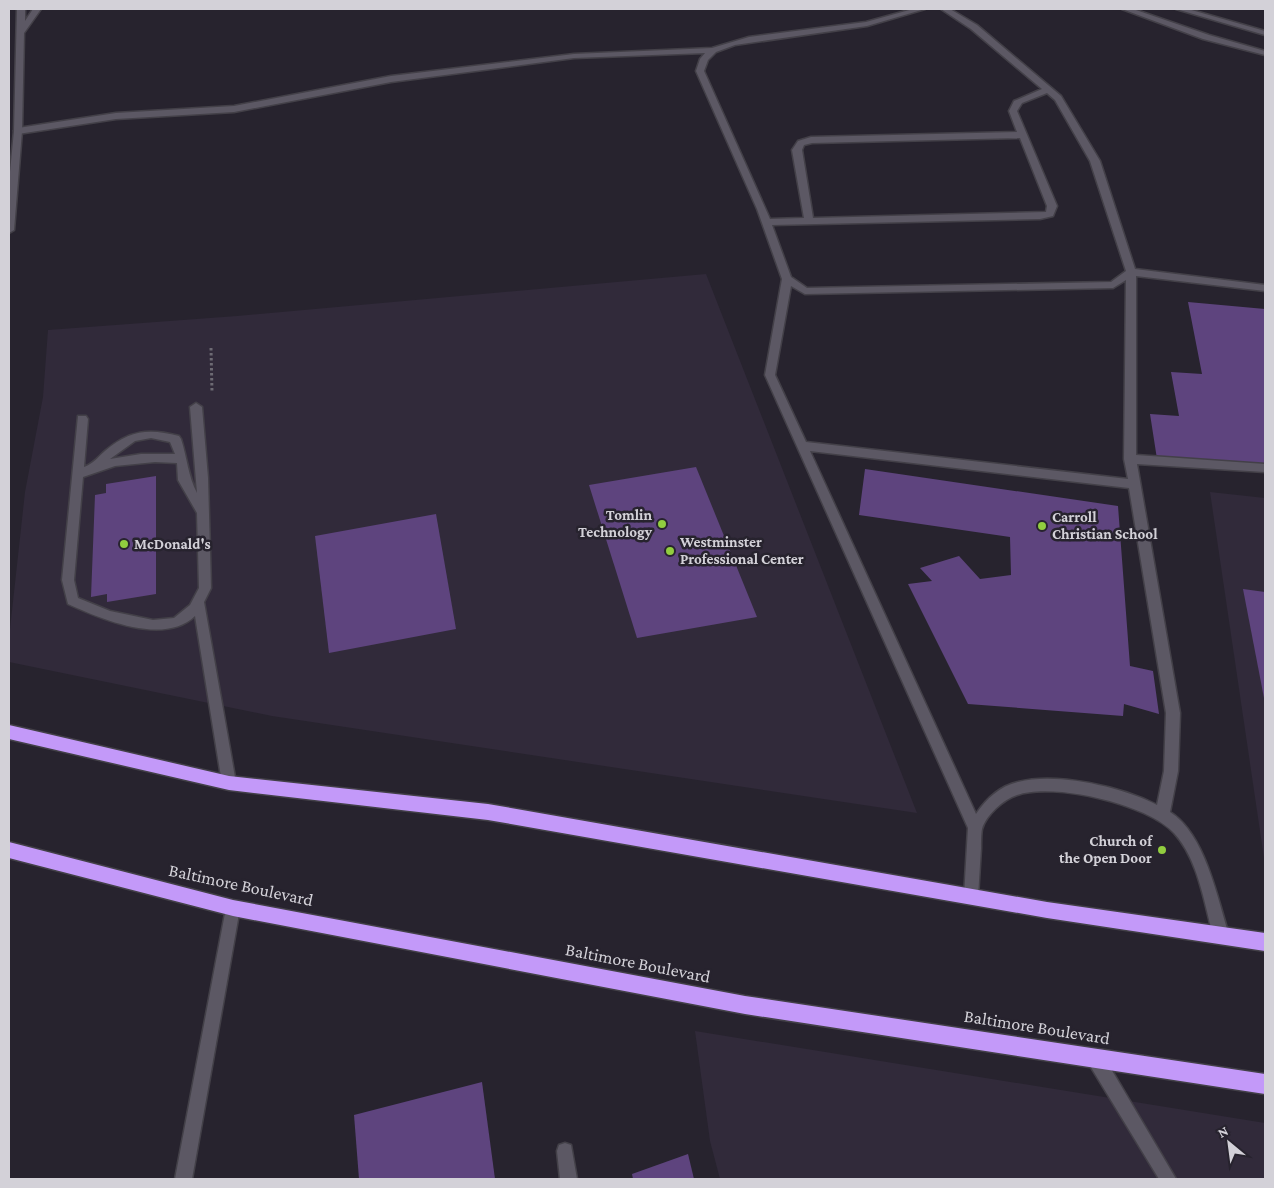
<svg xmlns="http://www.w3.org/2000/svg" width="1274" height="1188" font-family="'Crimson Pro',serif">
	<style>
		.built { fill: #312a3a }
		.building { fill: #5e447e }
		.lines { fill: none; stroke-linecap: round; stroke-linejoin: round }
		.lane-casing { stroke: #434048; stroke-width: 3 }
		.secondary-casing { stroke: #434048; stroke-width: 3 }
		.highway-casing { stroke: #434048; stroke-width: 3 }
		.path { stroke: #6d6a73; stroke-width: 3; stroke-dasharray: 2.5 2.5; stroke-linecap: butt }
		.lane { fill: #5c5864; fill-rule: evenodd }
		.secondary { fill: #5c5864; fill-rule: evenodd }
		.highway { fill: #c399f9; fill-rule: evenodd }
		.poi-dot { fill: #91cd3f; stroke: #27232e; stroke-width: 2 }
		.labels { text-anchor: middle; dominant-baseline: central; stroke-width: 5; stroke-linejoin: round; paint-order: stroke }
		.poi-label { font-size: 15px; font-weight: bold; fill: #d3d1d8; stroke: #27232e; text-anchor: start }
		.near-street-label { font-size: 18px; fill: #d3d1d8; stroke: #27232e }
	</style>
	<rect width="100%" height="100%" fill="#27232e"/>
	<g class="built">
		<path d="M706 274 917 813 272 716 9 662V638L25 492 43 397 48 330 237 316Z"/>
		<path d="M1210 492 1265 498V865Z"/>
		<path d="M695 1031 1265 1123V1179H720L710 1141Z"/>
	</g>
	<g class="building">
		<path d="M1188 302 1265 309V469L1157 459 1150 414 1179 416 1171 372 1202 374Z"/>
		<path d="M696 467 757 617 637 638 589 485Z"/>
		<path d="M865 469 1118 506 1130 666 1153 671 1159 714 1124 704 1123 716 968 704 908 584 932 581 920 568 959 556 980 579 1011 575 1010 537 859 515Z"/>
		<path d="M156 476V594L107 602V594L91 597 95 495 106 493V484Z"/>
		<path d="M436 514 456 629 329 653 315 536Z"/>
		<path d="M1243 589 1265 592V698H1264Z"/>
		<path d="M482 1082 495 1179H359L354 1115Z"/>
		<path d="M688 1154 694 1179H633L632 1174Z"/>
	</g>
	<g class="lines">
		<defs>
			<g id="lane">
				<path d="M913 9H925L867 26 735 45 716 52 708 60 704 71 770 219 804 218 792 150 798 141 811 137 1017 132 1009 111 1014 101 1042 89 971 29 941 9H950L977 25 1061 96 1100 161 1135 269 1265 285V291L1136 276V455L1265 464V472L1137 464 1180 713 1178 771 1170 812C1205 834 1217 897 1229 935L1226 940 1221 942 1216 940 1213 935C1204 902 1198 859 1174 833 1148 804 1053 782 1017 795 1004 799 986 815 982 829 981 834 981 842 981 848 980 864 979 881 978 897L976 902 971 904 966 902 964 897 968 828 765 375 782 279 757 209 696 71 700 59 705 53 574 58 391 82 234 112 116 119 18 134 14 131 18 128 116 113 234 106 391 76 574 54 712 48 749 37 866 22ZM1047 93 1055 100 1090 161 1126 271 1111 282 807 288 791 277 772 225 1040 219 1053 216 1057 206 1017 111 1022 103ZM1020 138 1047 206 1046 212 813 218 802 150 804 145 812 143ZM1126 280 1124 459 1128 479 806 442 775 375 791 286 805 294 1113 288ZM810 451 1129 488 1166 713 1164 771 1157 805C1122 787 1057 772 1018 782 1000 786 986 799 976 814Z"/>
				<path d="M196 403 202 407 208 478 211 588 204 602 236 783 234 787 229 789 224 787 222 783 195 616C164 646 101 619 68 604L62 580 78 416H86L88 419 84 467C93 464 98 457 105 451 129 430 149 428 179 436L181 439C187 457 188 476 197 493L190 407ZM151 438 170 442 175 454H141L110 459 135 441ZM155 462 177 463 178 480 197 513 199 588 190 605 174 618 153 620 110 611 78 598 74 580 83 477 115 466Z"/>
				<path d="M233 901 238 903 240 908 192 1179H175L226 908 228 903Z"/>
				<path d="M1095 1050 1101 1052 1176 1179H1159L1089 1064 1087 1058 1089 1052Z"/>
				<path d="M565 1143 571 1145 577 1179H560L557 1151 559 1145Z"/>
			</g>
			<g id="secondary">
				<path d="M17 9H25V21L33 9H41L24 33 22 131 14 230 9 233V182L14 131Z"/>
				<path d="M1122 9H1133L1209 35 1265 51V55L1203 39Z"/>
				<path d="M1176 9H1188L1265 31V35Z"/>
			</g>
			<g id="highway">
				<path d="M9 725 229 776 488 804 1047 902 1265 933V951L1047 918 488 820 229 790 9 739Z"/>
				<path d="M9 842 233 900 745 996 1265 1074V1094L745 1014 233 916 9 858Z"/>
			</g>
		</defs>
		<use href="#lane" class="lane-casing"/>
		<use href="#secondary" class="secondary-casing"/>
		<use href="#highway" class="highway-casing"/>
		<path class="path" d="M211 348 212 392"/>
		<use href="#lane" class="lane"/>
		<use href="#secondary" class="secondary"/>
		<use href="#highway" class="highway"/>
	</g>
	<g class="poi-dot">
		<circle cx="662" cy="524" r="5"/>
		<circle cx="1042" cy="526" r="5"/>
		<circle cx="124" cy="544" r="5"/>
		<circle cx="670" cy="551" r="5"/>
		<circle cx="1162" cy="850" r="5"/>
	</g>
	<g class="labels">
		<g class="poi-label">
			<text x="652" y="515" text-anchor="end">Tomlin<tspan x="652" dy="17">Technology</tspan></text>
			<text x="1052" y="517">Carroll<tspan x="1052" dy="17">Christian School</tspan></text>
			<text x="680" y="542">Westminster<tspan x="680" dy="17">Professional Center</tspan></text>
			<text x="134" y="544">McDonald's</text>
			<text x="1152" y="841" text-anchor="end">Church of<tspan x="1152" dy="17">the Open Door</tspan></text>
		</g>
		<g class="near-street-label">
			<text transform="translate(241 885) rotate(12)">Baltimore Boulevard</text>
			<text transform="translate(638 963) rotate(11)">Baltimore Boulevard</text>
			<text transform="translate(1037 1027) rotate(9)">Baltimore Boulevard</text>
		</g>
	</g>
	<rect width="1274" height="1188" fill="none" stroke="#d3d1d8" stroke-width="20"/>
	<g transform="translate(1229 1143) rotate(331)" stroke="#27232e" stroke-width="4" paint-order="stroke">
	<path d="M0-4L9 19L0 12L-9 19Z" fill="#d3d1d8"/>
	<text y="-8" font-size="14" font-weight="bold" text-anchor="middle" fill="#d3d1d8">N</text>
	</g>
</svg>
